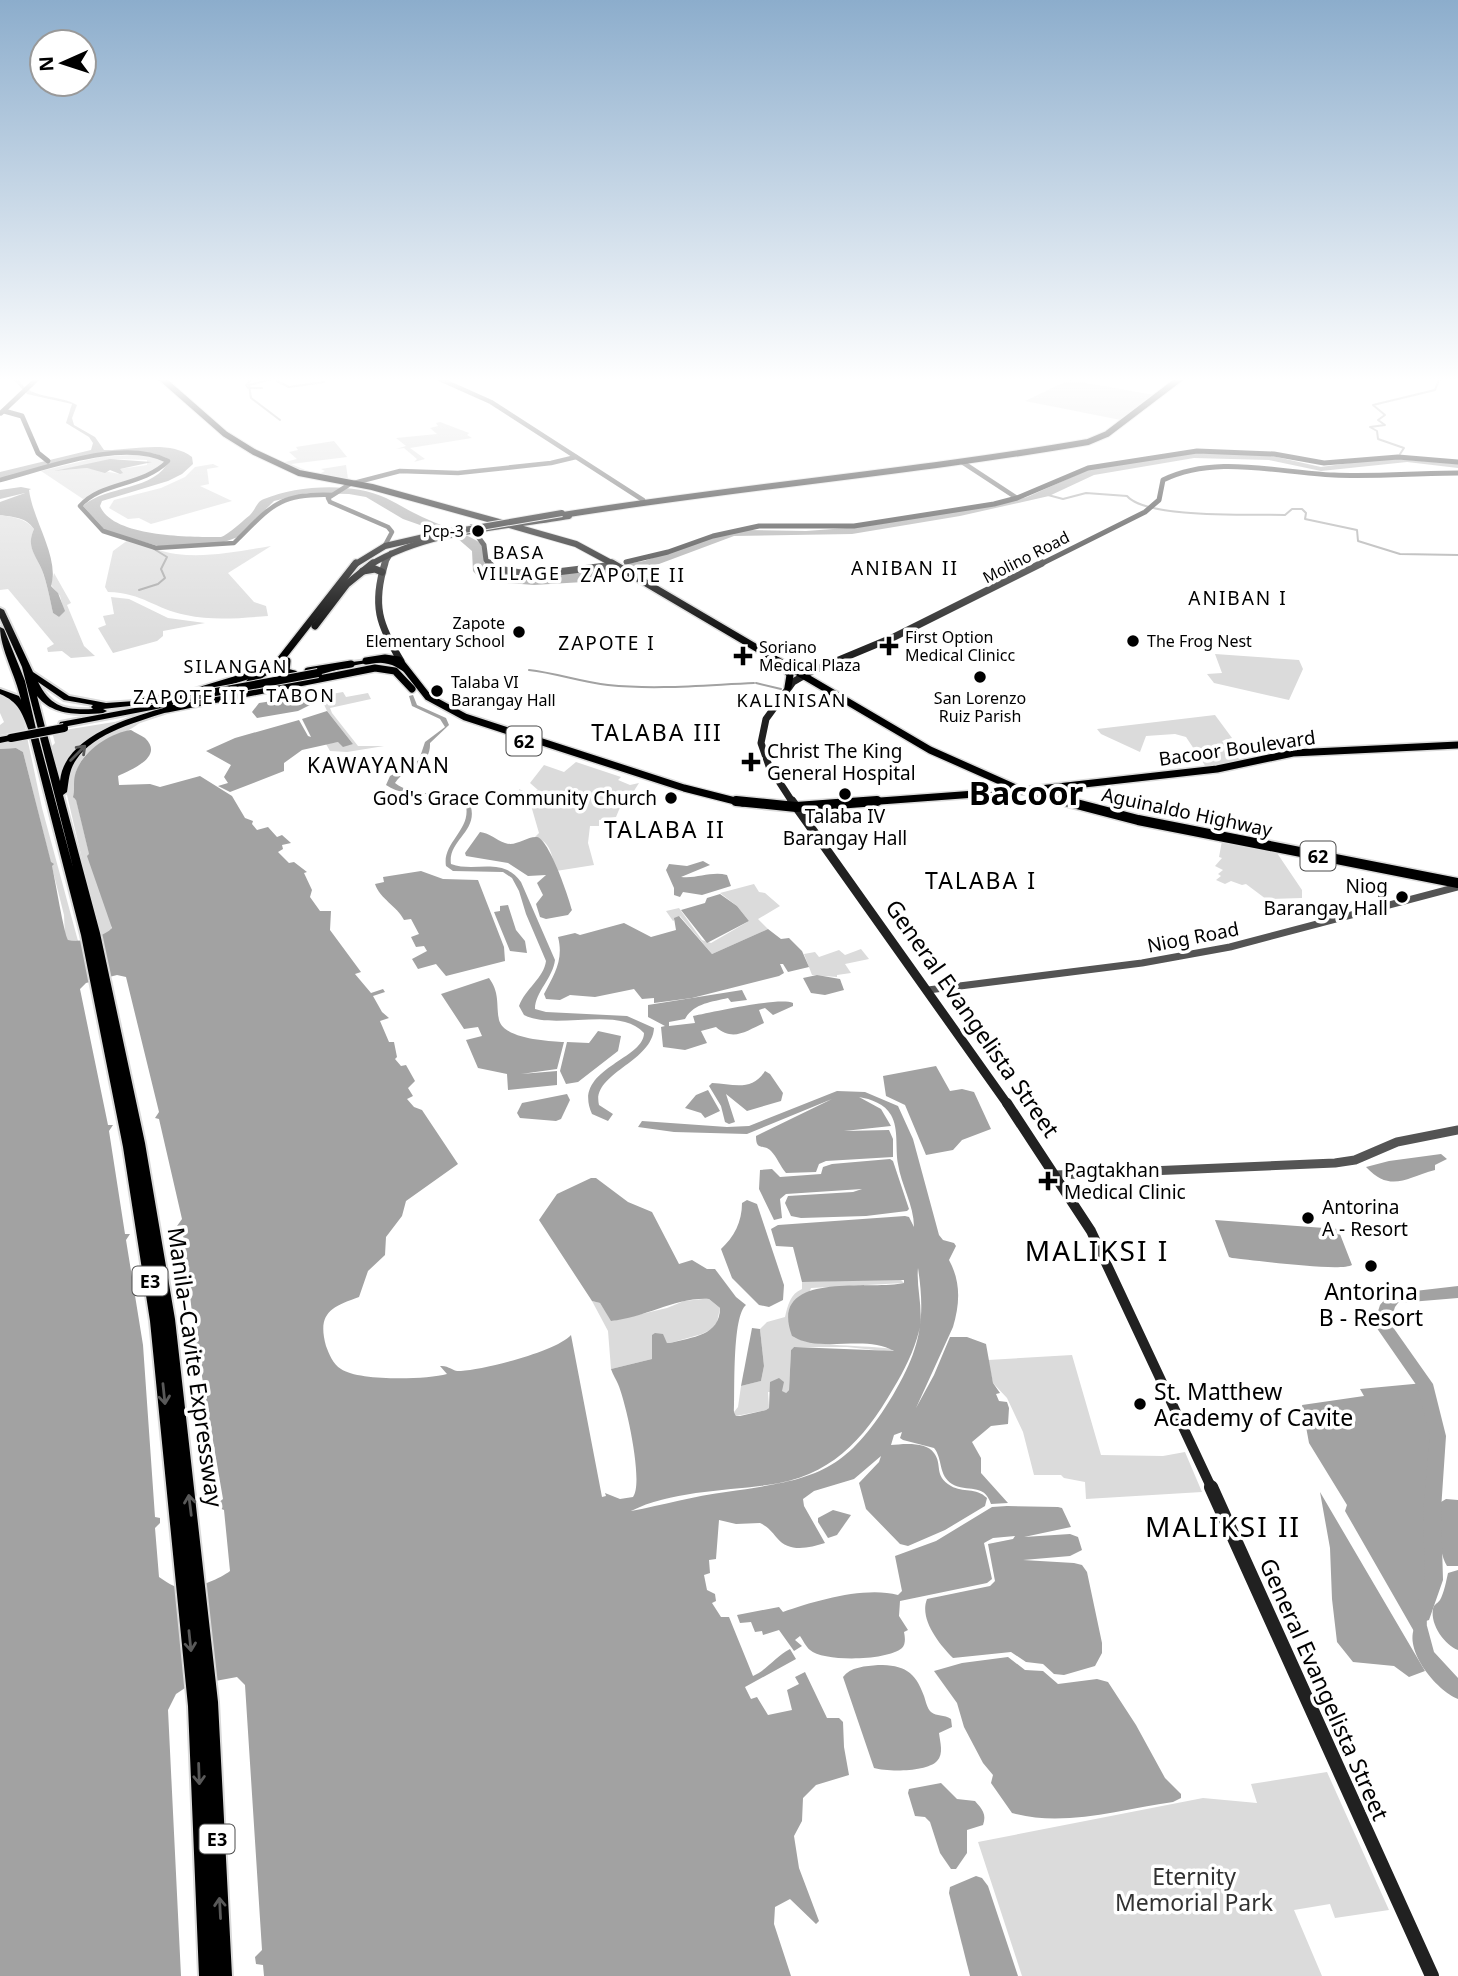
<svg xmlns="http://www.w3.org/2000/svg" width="1458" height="1976" font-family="'Noto Sans',sans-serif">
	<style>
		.green { fill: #dbdbdb; fill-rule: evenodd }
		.water { fill: #a2a2a2; fill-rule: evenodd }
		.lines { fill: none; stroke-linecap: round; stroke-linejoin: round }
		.stream { stroke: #a2a2a2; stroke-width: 2 }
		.river { fill: #a2a2a2; fill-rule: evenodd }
		.primary-far1-casing { stroke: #dbdbdb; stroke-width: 8 }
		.primary-casing { stroke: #dbdbdb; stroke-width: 10 }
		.trunk-far2-casing { stroke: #dbdbdb; stroke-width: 8 }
		.trunk-far1-casing { stroke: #dbdbdb; stroke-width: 10 }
		.trunk-casing { stroke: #dbdbdb; stroke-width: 13 }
		.motorway-casing { stroke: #dbdbdb; stroke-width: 4 }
		.tertiary-far2 { stroke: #545454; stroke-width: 4.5 }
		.tertiary-far1 { stroke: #545454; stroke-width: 7 }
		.tertiary { stroke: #545454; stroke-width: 9 }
		.secondary-far4 { stroke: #212121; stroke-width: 5 }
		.secondary-far3 { stroke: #212121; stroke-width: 7 }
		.secondary-far2 { stroke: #212121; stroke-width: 9 }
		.secondary-far1 { stroke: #212121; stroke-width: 10 }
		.secondary { stroke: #212121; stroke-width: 14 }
		.primary-far1 { stroke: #000; stroke-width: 6 }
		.primary { stroke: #000; stroke-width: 7 }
		.trunk-far2 { stroke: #000; stroke-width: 6 }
		.trunk-far1 { stroke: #000; stroke-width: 7 }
		.trunk { stroke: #000; stroke-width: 10 }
		.motorway { fill: #000; fill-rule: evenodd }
		.trunk-bridge-casing { stroke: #dbdbdb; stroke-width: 8; stroke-linecap: butt }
		.motorway-bridge-casing { stroke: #dbdbdb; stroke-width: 10; stroke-linecap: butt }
		.trunk-bridge { stroke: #000; stroke-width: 6 }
		.motorway-bridge { stroke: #000; stroke-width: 8 }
		.oneway { stroke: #595959 }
		.poi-dot { fill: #000; stroke: #fff; stroke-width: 2.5 }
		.labels { text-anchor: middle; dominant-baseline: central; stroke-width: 7; stroke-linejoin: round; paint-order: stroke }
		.far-poi-label { font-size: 16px; fill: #000; stroke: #fff; text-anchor: start }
		.far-street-label { font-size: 16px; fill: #000; stroke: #fff }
		.far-neighbourhood-label { font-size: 18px; letter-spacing: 2px; fill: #000; stroke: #fff }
		.shield { fill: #fff; stroke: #4c4c4c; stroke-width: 2 }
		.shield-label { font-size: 18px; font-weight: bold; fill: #000 }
		.far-quarter-label { font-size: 19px; letter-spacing: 2px; fill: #000; stroke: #fff }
		.street-label { font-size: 19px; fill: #000; stroke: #fff }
		.poi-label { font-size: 19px; fill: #000; stroke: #fff; text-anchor: start }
		.neighbourhood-label { font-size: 21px; letter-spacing: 2px; fill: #000; stroke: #fff }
		.quarter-label { font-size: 23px; letter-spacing: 2px; fill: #000; stroke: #fff }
		.near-street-label { font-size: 23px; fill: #000; stroke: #fff }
		.near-poi-label { font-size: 23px; fill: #000; stroke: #fff }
		.near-park-label { font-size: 23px; fill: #323232; stroke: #fff }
		.near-quarter-label { font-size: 28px; letter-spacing: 2px; fill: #000; stroke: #fff }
		.town-label { font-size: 33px; font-weight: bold; fill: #000; stroke: #fff }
	</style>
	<rect width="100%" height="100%" fill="#fff"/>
	<g class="green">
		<path d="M1069 380 1154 395 1121 420 1025 401Z"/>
		<path d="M440 422 469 433 467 435 472 438 410 448 425 459 414 462 417 459 404 448 396 449 406 446 396 438 437 434 430 428 438 426 436 423Z"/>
		<path d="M334 441 347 457 291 464 317 475 325 471 321 469 346 465 348 479 346 480 312 475 281 463 297 459 289 452 298 450 296 447Z"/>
		<path d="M148 454 165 460C143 488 113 484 83 499L41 471 100 457ZM118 459 147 460V465L120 469V474L87 468 55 471Z"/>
		<path d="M213 464 219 467 207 469 209 484 200 486 232 501 151 524 139 518 128 519 109 508 114 500 161 488 185 477 195 467Z"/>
		<path d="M0 515C13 517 25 518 34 529 26 546 36 555 42 570 47 584 50 598 53 613L59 617 64 611 60 596 51 585 54 573 71 603 67 605 84 646 95 656 71 658 62 651 48 652 47 648 54 644 8 589 0 590Z"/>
		<path d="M128 540C144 544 160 552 176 554 208 558 240 551 271 546L228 573 254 602 266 606 268 616C241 618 213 621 186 615 154 609 144 593 108 592L105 587 113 551Z"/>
		<path d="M111 597 129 599 168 618 205 623 163 631V636L157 641 113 653 98 628 106 625 103 616 114 614Z"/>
		<path d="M1215 654 1299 660 1303 669 1289 700 1214 683 1207 674 1222 673Z"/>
		<path d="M343 692 346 697 368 693 371 699 330 708 332 713 358 746H384L347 752 330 751 326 744 338 742 353 744 327 711 320 696Z"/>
		<path d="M0 693C17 698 22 714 26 730L0 735V725L4 722 0 713Z"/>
		<path d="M1215 715 1232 738 1222 741 1240 760 1206 767 1186 737 1175 734 1146 736 1140 752 1101 734 1097 729Z"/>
		<path d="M139 718C108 729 71 747 59 778L52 746 55 743 52 732Z"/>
		<path d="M142 720C130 736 90 739 78 767 73 778 76 788 74 799H76L94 874 112 925 111 931 100 936 67 795C67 749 104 734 142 720Z"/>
		<path d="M27 737 42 808 78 941 68 940 65 937 64 915 23 752 16 748 0 749V742Z"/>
		<path d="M576 762 621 777 618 780 630 785 639 783 628 800H619L617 804 621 805 616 817 599 820V826H590L588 843 594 865 556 871C552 856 551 842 535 837L539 833 530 802 522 798 519 789 529 794 538 790 530 783 544 765 564 772Z"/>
		<path d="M1222 841 1277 853 1302 890V898L1266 899 1246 884 1242 885 1231 881 1225 884 1216 880 1221 876 1218 874 1223 870 1215 866 1222 858 1219 857Z"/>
		<path d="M754 884 759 892 765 893 780 906 758 919 768 929 712 954 680 916 673 921 666 911 679 908 702 940 711 943 749 921 737 906 720 893Z"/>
		<path d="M861 949 869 959 845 964 851 973 837 975V977L812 975 804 954 815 952 819 957 839 950 845 955Z"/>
		<path d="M900 1279 904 1283 811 1288 792 1336C809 1347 868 1345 892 1349L893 1352 847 1347H794L791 1350 789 1390 786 1393 768 1392 769 1408 766 1410 736 1416 734 1412 738 1407 741 1386 761 1381 764 1366 760 1329 767 1322 785 1317C788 1305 790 1294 802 1289V1282Z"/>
		<path d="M703 1299H709L720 1308 716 1327 702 1334 670 1343H667L662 1334 652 1348V1359L611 1369 608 1331 592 1301 600 1303 612 1321 667 1308 684 1301Z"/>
		<path d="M1072 1355 1101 1455 1163 1456 1185 1452 1202 1492 1086 1499 1085 1482 1064 1478 1061 1475H1034L1023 1432 1007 1398 993 1383 988 1360Z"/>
		<path d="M1327 1772 1389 1910 1335 1918 1330 1904 1294 1910 1322 1976H1022L978 1842 1203 1798 1257 1803 1251 1784Z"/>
	</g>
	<g class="water">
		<path d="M11 377H17C27 400 59 394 77 405L72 418 74 425 95 437 104 450C129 451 169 439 192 457L193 464 182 474 168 481 102 501 100 506C113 538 193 537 221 537 228 535 245 519 250 515 256 509 257 501 264 499 298 485 352 482 386 498 400 505 414 514 429 520 447 528 467 533 483 545L487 567 506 573 578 571 644 561 722 534 745 530 806 531 860 527 998 505 1027 497 1090 469 1195 453 1268 455 1321 467 1385 458 1458 464V468L1407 462 1321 471 1269 460 1194 458 1094 475 1049 496 960 516 852 534 734 536 659 564 583 582 534 585 494 582 480 579 473 571 472 551 457 538 403 519 366 497 349 494 307 493 274 501 238 537 216 545 158 546 126 537 105 530 83 506C106 485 156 491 169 460 138 437 37 470 0 479V472L91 450 93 443 89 437 66 423 72 404 27 394Z"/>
		<path d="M110 459 152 462 120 469 123 473 120 474 110 470 105 473 87 468 54 471Z"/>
		<path d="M21 487 31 489 29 490C33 521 60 558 51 586L58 593 65 611 59 617 53 613C50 599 47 583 42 570 35 554 26 546 34 529 26 517 13 517 0 515V502L25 493 0 499V490Z"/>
		<path d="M413 695 417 705 446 718 449 725 430 743C431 768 406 765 395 783 413 797 444 792 467 797 485 830 447 838 451 864 475 873 503 856 521 882L555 960C553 978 535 992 535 1009L546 1012 627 1016 654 1028C652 1063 591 1073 599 1105L613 1114 608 1121 592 1114C571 1069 644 1060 644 1033 620 1005 555 1031 524 1015L519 1006C525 989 544 978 546 961L526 914 519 891 512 878 503 872 453 871 446 866C442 843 471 830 466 806 447 785 410 802 386 785L390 776 419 760 425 742 445 727 440 719 412 706 409 696Z"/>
		<path d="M279 700 287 704 308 700 312 704 298 711 257 718 252 712 259 703Z"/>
		<path d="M327 711 353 744 343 747 338 742 302 750 284 763V771L230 792 218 786 228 783 224 777 231 765 206 751 235 738 299 720 308 736 311 737 302 719Z"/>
		<path d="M131 730C135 733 141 735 145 738 165 757 130 770 118 776L119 785 150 784 160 787 200 776 232 796 245 818 253 821 252 824 257 830 268 827 277 837 282 835 291 843 282 845 283 849 278 852 289 863 294 862 307 872 304 873 312 890 310 897 320 911H331L330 930 361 972 355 974 371 993 383 989 385 992 373 996 382 1012 389 1018 380 1021 389 1042H394L397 1057 395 1059 401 1066 406 1065 415 1081 408 1088 413 1096 407 1099 414 1107 422 1110 458 1164 406 1201 402 1216 386 1237 385 1255 368 1271 359 1297C331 1307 317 1313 326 1346 329 1354 333 1364 341 1369 358 1381 425 1380 447 1374L440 1366C449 1365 453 1372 461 1371 484 1370 557 1351 571 1335L602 1497 606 1496 605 1493 620 1499 633 1497C644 1483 626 1402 618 1384 616 1379 613 1375 611 1369L652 1359V1335L655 1333 663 1334 667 1343H670C692 1337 720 1336 720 1308L709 1299C676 1297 645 1318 611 1321L600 1303 592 1301 539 1220 557 1194 591 1178H596L628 1202 652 1212 679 1264 692 1260 707 1269H715L736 1297 746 1305C732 1316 735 1391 734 1412L736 1416H740L766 1410 769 1408 770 1382 779 1378 784 1382 782 1391 786 1393 789 1390 791 1350 794 1347 894 1351C865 1334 821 1354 792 1336 767 1269 870 1291 904 1283V1280L802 1282 793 1247 776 1246 771 1229 778 1225 905 1216 909 1217 914 1227C914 1205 901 1185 898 1164 895 1148 899 1129 891 1115 885 1104 871 1099 859 1097L881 1109 891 1126 844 1131 889 1130 893 1139V1157L826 1161 819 1164 816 1172 786 1173C780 1166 777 1157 771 1151 763 1143 756 1152 756 1136L832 1099 747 1134 674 1132 638 1127 642 1121 727 1127 749 1126 837 1091 865 1092 898 1106 913 1139 939 1235 943 1240 954 1243 956 1246 949 1260C961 1282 960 1303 953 1327L916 1408 934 1375 950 1337H967L986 1344 993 1383 1000 1393 996 1394 999 1401 1007 1402 1009 1408 1008 1424 991 1426 972 1442 981 1458V1473L1008 1503 991 1504C984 1482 967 1493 952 1484 938 1475 943 1459 934 1448L903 1440 900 1438 902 1432 894 1435 891 1445C902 1444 926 1441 934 1453 943 1465 933 1475 951 1486 963 1493 976 1487 987 1498L985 1506 945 1530 908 1546 900 1544 866 1509 859 1483 879 1462 881 1456 854 1479 814 1491 803 1499 804 1506 825 1543C809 1548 789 1553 777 1538 771 1531 768 1527 760 1523L736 1524 719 1520 716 1559 709 1560 710 1573 704 1575 707 1590 715 1594 716 1601 712 1603 721 1617H729L753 1676C768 1669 776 1656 790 1649L796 1659 745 1687 751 1699 757 1697 768 1715 792 1710 787 1690 799 1684 795 1677 805 1672 827 1718H839L843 1722 844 1747 849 1775 816 1785 803 1798 802 1821 794 1836 799 1868 819 1921 816 1924 790 1899 775 1907 774 1924 791 1976H264L263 1965 256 1964 255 1957 262 1950 245 1685 237 1677 188 1686 176 1694 168 1710 181 1976H0V749L16 748 23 752 51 862 54 864 52 866C55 879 64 934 68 940 81 943 104 937 112 928L87 856 89 854 76 800 73 797C75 791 73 783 75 775 80 753 109 733 131 730ZM117 975 126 977 159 1112 155 1118 159 1119 182 1219 177 1226H182L194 1330 223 1499 218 1503 219 1508 224 1510 230 1571C218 1580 190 1592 174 1586 169 1584 164 1580 159 1577L155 1528 160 1523V1518L155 1517 143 1345 126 1240 130 1234H125L109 1131 113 1125H108L80 989 86 983ZM918 1268C926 1321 920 1349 893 1395 844 1476 813 1479 726 1492 694 1496 663 1505 631 1511 670 1491 724 1491 767 1485 830 1477 863 1441 893 1389 904 1371 914 1351 919 1331 924 1310 916 1288 918 1268Z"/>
		<path d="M480 832C490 833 496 840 505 843 516 847 527 836 537 837 549 839 569 898 572 910L568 915 546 919 540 917 536 904 543 895 537 883 546 875 528 876 508 863 466 856 465 853Z"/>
		<path d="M703 861 710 865 681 877C697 879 711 871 727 875L731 886 702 895 683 892 680 897 674 895V888L666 870 669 864 687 866Z"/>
		<path d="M421 871 443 879 478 880 504 947 505 961 446 976 436 964 418 969 412 959 427 951 424 946 416 947 411 937 419 934 411 919 404 920C397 906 380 899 375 884L384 882 383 877Z"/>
		<path d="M720 894 737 906 749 921 707 943 681 910 705 903 707 898Z"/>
		<path d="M508 905 516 930 525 941 527 953 510 951 496 917 494 912 500 911V906Z"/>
		<path d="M679 916 712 954 768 929 781 939 789 938 802 951 809 967 788 972 783 964H780L784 973 779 976 692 998 654 1003V998L642 999 634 989 595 997 570 995 560 1000 546 999 544 994C554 975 564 960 558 937L575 933 580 935 624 923 651 937 676 930 674 918Z"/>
		<path d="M817 975 840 979 844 990 825 995 811 993 803 978Z"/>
		<path d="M489 978C500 993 496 1004 499 1020 504 1039 548 1041 564 1042L557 1069 521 1074 557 1071V1085L508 1090 507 1074 478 1068 466 1040 482 1036 478 1027 464 1029 441 994Z"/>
		<path d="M742 990 747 1000 731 1002 728 998C712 1002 694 1003 685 1019L669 1022V1026L695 1023 693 1016C712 1012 779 997 793 1003V1006L773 1015 765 1008 759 1010 764 1023C746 1031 733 1042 716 1027L701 1031 707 1043 685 1050 663 1047 661 1027 665 1026 648 1017V1005Z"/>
		<path d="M598 1031 621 1036 618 1051 578 1082 566 1084 560 1071 567 1042 589 1043Z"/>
		<path d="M936 1066 950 1091 962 1089 974 1092 991 1129 962 1140 953 1150 926 1155 905 1105 886 1096 883 1076Z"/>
		<path d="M765 1071 770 1074 783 1093 781 1101 747 1111 726 1094 735 1122 729 1124 725 1122 721 1106 709 1086 712 1083C733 1084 752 1092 765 1071Z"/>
		<path d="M708 1090 720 1111 705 1118 701 1113 685 1108 696 1095Z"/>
		<path d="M567 1094 570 1100 561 1119 556 1121 520 1118 517 1113 522 1103Z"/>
		<path d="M1441 1154 1447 1159 1435 1165V1170C1405 1178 1391 1193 1366 1167L1389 1161Z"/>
		<path d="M890 1159 893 1161 909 1209 907 1211 866 1216 801 1218 791 1216 785 1203 788 1196 853 1192 862 1189 786 1194 780 1199 782 1218 774 1220 759 1189 760 1170 772 1169 780 1177 821 1174 823 1167 832 1164Z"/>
		<path d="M747 1200 757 1204 784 1285 783 1300 769 1307 759 1305 732 1278 721 1249C734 1237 742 1222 742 1203Z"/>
		<path d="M1215 1220 1338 1229 1352 1265C1341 1272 1252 1260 1232 1258L1229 1257Z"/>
		<path d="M752 1328 760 1329 764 1366 761 1381 741 1386Z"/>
		<path d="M1424 1383 1436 1447 1426 1488 1427 1654 1345 1511 1347 1505 1309 1443 1302 1405 1364 1396 1360 1389Z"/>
		<path d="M1320 1492 1425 1671 1409 1677 1394 1666 1353 1662 1337 1642 1332 1599 1330 1548Z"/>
		<path d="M1446 1499 1458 1500V1566H1447C1437 1550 1440 1521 1441 1502Z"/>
		<path d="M1007 1506 1058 1507 1062 1508 1071 1527 1024 1537 1070 1534 1078 1537 1082 1550 1070 1556 1023 1560 1074 1563 1082 1565 1087 1572 1102 1643V1653L1095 1666 1064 1675 1054 1674 1043 1664 1026 1662 1011 1652 953 1658C939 1644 919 1619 927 1599L990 1586 995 1581 988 1544 1013 1539 1015 1536 993 1538 984 1543 992 1579 987 1583 900 1601 899 1616 908 1630 904 1632C905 1637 906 1644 902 1648 887 1661 823 1662 810 1650 806 1647 803 1640 800 1636L795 1640 802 1646 794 1651 779 1630 763 1635 762 1631 755 1632 751 1622 740 1623 737 1615 779 1607 783 1612C814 1601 865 1586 898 1595L902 1591 895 1556 936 1541 992 1507Z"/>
		<path d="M833 1510 851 1515 837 1535 828 1538 818 1522V1518Z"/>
		<path d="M1458 1570V1650C1445 1645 1430 1625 1433 1609 1434 1604 1437 1604 1440 1600 1444 1593 1446 1582 1448 1573Z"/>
		<path d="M1008 1657 1025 1670 1043 1671 1058 1684 1097 1679 1108 1682 1136 1725 1165 1778 1181 1794V1798L1173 1802C1121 1809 1064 1828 1012 1813L991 1783 993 1775 983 1763 964 1727 957 1703 934 1671 962 1663Z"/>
		<path d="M878 1665C904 1665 915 1671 924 1696 926 1702 927 1708 931 1712 937 1717 944 1714 951 1719L952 1727 939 1733C940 1742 944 1754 937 1761 927 1772 888 1772 874 1768L843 1677C850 1667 866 1666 878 1665Z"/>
		<path d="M941 1783 957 1799 975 1801C982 1809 987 1814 983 1825L967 1830V1853L956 1869H951L940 1853 930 1822 925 1817 915 1816 908 1793 909 1789Z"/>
		<path d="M976 1876 982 1878 988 1886 1018 1976H970L949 1893 950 1887Z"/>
	</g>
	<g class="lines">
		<g class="stream">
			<path d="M283 377 277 381 289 387 324 382"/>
			<path d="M247 379 250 381 246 385 248 388H262"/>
			<path d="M280 420 251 398 249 385 281 377"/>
			<path d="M1400 454 1404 448 1378 439 1377 431 1370 427 1385 425 1378 420 1385 415 1373 405 1435 390 1439 380 1443 379 1440 377"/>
			<path d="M1048 495 1063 499 1086 493 1127 496C1147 519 1252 514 1285 515L1292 509H1302L1306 513 1305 519 1357 530 1358 541 1400 554 1458 555"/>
			<path d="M139 590 158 584 165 578 161 569 167 557 154 549"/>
			<path d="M529 670C556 673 581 682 608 685 656 690 706 685 754 683"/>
			<path d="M756 683 781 689"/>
		</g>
		<g class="river">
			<path d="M1458 1286V1298L1398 1303 1395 1307 1390 1323 1433 1384 1446 1436 1441 1510 1443 1580 1429 1620 1423 1622 1417 1620 1414 1614 1425 1580 1423 1510 1430 1436 1417 1386 1374 1324 1380 1305 1389 1294Z"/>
			<path d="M1421 1624 1427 1626 1434 1652 1458 1678V1699C1436 1690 1403 1650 1415 1626Z"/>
		</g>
		<defs>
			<path id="primary-far1" d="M160 377 225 434 254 452 299 473 372 487 499 522"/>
			<path id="primary" d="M1022 791 1217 769 1293 753 1458 745"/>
			<g id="trunk-far2">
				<path d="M563 515C738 487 914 472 1088 442L1107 434 1182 377"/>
				<path d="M499 522 576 544 615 565"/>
				<path d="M354 565 385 546 450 531"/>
				<path d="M370 565C428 530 504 527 569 516"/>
			</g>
			<g id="trunk-far1">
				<path d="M612 563 930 750 1018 789 1072 803"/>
				<path d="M363 571 375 569 382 572"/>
				<path d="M315 626 347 584 373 563"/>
				<path d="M287 661 286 672 294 674"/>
				<path d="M366 661 385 658 399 660 428 697 465 717 684 788 743 803"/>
				<path d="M783 665 790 675 788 687"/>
				<path d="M308 671 351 664"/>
				<path d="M250 682 277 664 356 563"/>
				<path d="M191 693 257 673"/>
				<path d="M142 702 183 694"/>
				<path d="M167 709 375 668 395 671 412 689"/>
				<path d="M853 803 1016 791"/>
			</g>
			<g id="trunk">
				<path d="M736 801 796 807 877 801"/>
				<path d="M1065 801 1138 820 1458 883"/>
			</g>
			<g id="motorway">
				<path d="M0 608 4 610 33 672 69 696 106 703 135 701 139 703 138 705 103 709 107 711 103 713C80 715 53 716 37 696L45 727 44 729H38L22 667 0 618ZM38 682 64 700 93 705 91 707 93 709C66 710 51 708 38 682Z"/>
				<path d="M0 627 4 629 25 681 36 729 35 731H29C22 713 19 702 0 694V689L19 696 21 700C16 676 0 649 0 627Z"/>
				<path d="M376 659C390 660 401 662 411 671L407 673C402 671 397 667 392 665 369 658 340 670 318 675L314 673 352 662Z"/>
				<path d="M183 699H186V703L167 707 171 709 170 711C141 721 94 732 76 760 69 770 69 780 67 792L63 795 100 933 145 1143 175 1319 218 1702 232 1976H199L188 1706 150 1321 123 1147 81 935 30 736 34 733 38 736 73 867 39 734 43 731 47 734 60 781C64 736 131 717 167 707L63 727 59 724 60 722Z"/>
				<path d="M11 735 15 738 14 740 0 743V737Z"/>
			</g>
		</defs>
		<use href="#primary-far1" class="primary-far1-casing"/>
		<use href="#primary" class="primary-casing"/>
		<use href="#trunk-far2" class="trunk-far2-casing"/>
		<use href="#trunk-far1" class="trunk-far1-casing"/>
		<use href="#trunk" class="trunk-casing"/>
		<use href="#motorway" class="motorway-casing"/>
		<g class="tertiary-far2">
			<path d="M435 377 491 402 643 500"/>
			<path d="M962 462 1017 498"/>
			<path d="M0 480C47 468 123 438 168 461 142 487 102 481 80 506L103 531 156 548 234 543C271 507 277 493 332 495"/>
			<path d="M384 547 392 532 388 527 330 502 328 498 350 484 400 471 458 473 551 463 576 457"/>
		</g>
		<path class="tertiary-far1" d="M928 990 1142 963 1230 947 1458 887"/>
		<path class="tertiary" d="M1056 1175 1335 1163 1355 1160 1397 1142 1458 1130"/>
		<g class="secondary-far4">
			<path d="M4 411 22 416 38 453 48 461"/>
			<path d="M1 413 39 377"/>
			<path d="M471 527 484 545 486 560 491 565"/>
			<path d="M626 562 668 552 713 536 759 526H854L994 504 1017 498 1088 468 1197 451 1274 454 1324 463 1398 457 1458 462"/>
			<path d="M384 565 391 553"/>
			<path d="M1039 565 1145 512 1159 500 1163 480C1216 454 1278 473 1334 475 1375 477 1417 473 1458 473"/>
		</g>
		<g class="secondary-far3">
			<path d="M385 563C372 605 379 625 401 661"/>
			<path d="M489 563 493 568 532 575 606 566"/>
			<path d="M793 803 769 766 761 743 766 719 793 682 810 672 894 637 1042 563"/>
		</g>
		<path class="secondary-far2" d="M792 801 1008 1105"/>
		<path class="secondary-far1" d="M1007 1103 1091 1231 1212 1489"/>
		<path class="secondary" d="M1211 1487 1432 1976"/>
		<use href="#primary-far1" class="primary-far1"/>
		<use href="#primary" class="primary"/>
		<use href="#trunk-far2" class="trunk-far2"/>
		<use href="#trunk-far1" class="trunk-far1"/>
		<use href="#trunk" class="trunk"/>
		<use href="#motorway" class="motorway"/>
		<defs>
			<path id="trunk-bridge" d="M441 534 562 513"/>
			<g id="motorway-bridge">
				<path d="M172 700 318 673"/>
				<path d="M11 738 64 728"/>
			</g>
		</defs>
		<use href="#trunk-bridge" class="trunk-bridge-casing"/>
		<use href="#motorway-bridge" class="motorway-bridge-casing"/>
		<use href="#trunk-bridge" class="trunk-bridge"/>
		<use href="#motorway-bridge" class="motorway-bridge"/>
	</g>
	<defs><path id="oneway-shaft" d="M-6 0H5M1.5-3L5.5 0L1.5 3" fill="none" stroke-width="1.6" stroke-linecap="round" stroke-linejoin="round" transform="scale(1.75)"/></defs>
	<g class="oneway">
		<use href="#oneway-shaft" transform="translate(78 753) rotate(-45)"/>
		<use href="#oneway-shaft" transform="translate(164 1394) rotate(84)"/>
		<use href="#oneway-shaft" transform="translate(190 1505) rotate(-97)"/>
		<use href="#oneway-shaft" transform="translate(190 1641) rotate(84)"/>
		<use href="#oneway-shaft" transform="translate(199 1774) rotate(88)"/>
		<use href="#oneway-shaft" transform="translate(220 1908) rotate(-93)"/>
	</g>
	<linearGradient id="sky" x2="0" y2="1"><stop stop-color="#8cadcc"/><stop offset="0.58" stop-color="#fff"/><stop offset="1" stop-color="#fff" stop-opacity="0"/></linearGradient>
	<rect width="1458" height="654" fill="url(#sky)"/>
	<g class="poi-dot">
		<circle cx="478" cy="531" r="7"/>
		<circle cx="519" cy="632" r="7"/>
		<circle cx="1133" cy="641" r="7"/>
		<path d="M885.5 635.5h7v7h7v7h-7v7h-7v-7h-7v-7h7z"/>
		<path d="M739.5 645.5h7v7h7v7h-7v7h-7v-7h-7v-7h7z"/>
		<circle cx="980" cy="677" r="7"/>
		<circle cx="437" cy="691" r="7"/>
		<path d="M747.5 751.5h7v7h7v7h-7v7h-7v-7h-7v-7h7z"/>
		<circle cx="845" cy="794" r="7"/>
		<circle cx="671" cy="798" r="7"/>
		<circle cx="1402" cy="897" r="7"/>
		<path d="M1044.5 1170.5h7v7h7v7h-7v7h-7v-7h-7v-7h7z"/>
		<circle cx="1308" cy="1218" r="7"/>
		<circle cx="1371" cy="1266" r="7"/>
		<circle cx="1140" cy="1404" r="7"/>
	</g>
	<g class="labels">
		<g class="far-poi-label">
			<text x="464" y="531" text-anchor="end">Pcp-3</text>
			<text x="505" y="623" text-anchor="end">Zapote<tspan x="505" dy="18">Elementary School</tspan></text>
			<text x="905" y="637">First Option<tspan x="905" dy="18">Medical Clinicc</tspan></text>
			<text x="1147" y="641">The Frog Nest</text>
			<text x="759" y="647">Soriano<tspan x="759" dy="18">Medical Plaza</tspan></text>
			<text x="451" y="682">Talaba VI<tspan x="451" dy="18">Barangay Hall</tspan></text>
			<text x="980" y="698" text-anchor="middle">San Lorenzo<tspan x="980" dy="18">Ruiz Parish</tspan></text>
		</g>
		<g class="far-street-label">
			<text transform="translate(1026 557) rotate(-27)">Molino Road</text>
		</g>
		<g class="far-neighbourhood-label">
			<text x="519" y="552">BASA<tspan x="519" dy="21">VILLAGE</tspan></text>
			<text x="236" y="666">SILANGAN</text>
			<text x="301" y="695">TABON</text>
			<text x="792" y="700">KALINISAN</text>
		</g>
		<g class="shield">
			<rect x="506.5" y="726.5" width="35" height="29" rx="5"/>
			<rect x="1300.5" y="841.5" width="35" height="29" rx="5"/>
			<rect x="132.5" y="1266.5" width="35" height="29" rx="5"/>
			<rect x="199.5" y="1824.5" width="35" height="29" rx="5"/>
		</g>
		<g class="shield-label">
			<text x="524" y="741">62</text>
			<text x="1318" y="856">62</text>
			<text x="150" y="1281">E3</text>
			<text x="217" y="1839">E3</text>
		</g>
		<g class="far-quarter-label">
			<text x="905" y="568">ANIBAN II</text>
			<text x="633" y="575">ZAPOTE II</text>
			<text x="1238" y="598">ANIBAN I</text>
			<text x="607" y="643">ZAPOTE I</text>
			<text x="190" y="697">ZAPOTE III</text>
		</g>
		<g class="street-label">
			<text transform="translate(1237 748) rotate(-8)">Bacoor Boulevard</text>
			<text transform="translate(1187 812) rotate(12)">Aguinaldo Highway</text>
			<text transform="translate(1193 937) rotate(-11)">Niog Road</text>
		</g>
		<g class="poi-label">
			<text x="767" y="751">Christ The King<tspan x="767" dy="22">General Hospital</tspan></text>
			<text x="657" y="798" text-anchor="end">God's Grace Community Church</text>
			<text x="845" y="816" text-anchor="middle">Talaba IV<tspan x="845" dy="22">Barangay Hall</tspan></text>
			<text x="1388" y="886" text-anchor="end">Niog<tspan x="1388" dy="22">Barangay Hall</tspan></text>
			<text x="1064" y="1170">Pagtakhan<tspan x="1064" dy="22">Medical Clinic</tspan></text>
			<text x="1322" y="1207">Antorina<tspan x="1322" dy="22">A - Resort</tspan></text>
		</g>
		<g class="neighbourhood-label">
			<text x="379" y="765">KAWAYANAN</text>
		</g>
		<g class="quarter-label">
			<text x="657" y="732">TALABA III</text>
			<text x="665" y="829">TALABA II</text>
			<text x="981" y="880">TALABA I</text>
		</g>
		<g class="near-street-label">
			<text transform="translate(973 1018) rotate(55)">General Evangelista Street</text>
			<text transform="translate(196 1367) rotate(82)">Manila–Cavite Expressway</text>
			<text transform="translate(1325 1689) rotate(66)">General Evangelista Street</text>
		</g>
		<g class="near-poi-label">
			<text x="1371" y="1291">Antorina<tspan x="1371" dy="26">B - Resort</tspan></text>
			<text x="1154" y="1391" text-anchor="start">St. Matthew<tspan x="1154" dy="26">Academy of Cavite</tspan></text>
		</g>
		<g class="near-park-label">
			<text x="1194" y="1876">Eternity<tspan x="1194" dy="26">Memorial Park</tspan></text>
		</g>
		<g class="near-quarter-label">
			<text x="1097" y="1250">MALIKSI I</text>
			<text x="1223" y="1526">MALIKSI II</text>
		</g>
		<g class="town-label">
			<text x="1026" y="792">Bacoor</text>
		</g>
	</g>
	<g transform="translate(63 63) rotate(267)"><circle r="33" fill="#ffffff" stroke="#999999" stroke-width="2"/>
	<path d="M0-5L12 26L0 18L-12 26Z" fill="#000000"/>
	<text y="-10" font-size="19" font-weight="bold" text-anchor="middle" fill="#000000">N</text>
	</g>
</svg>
